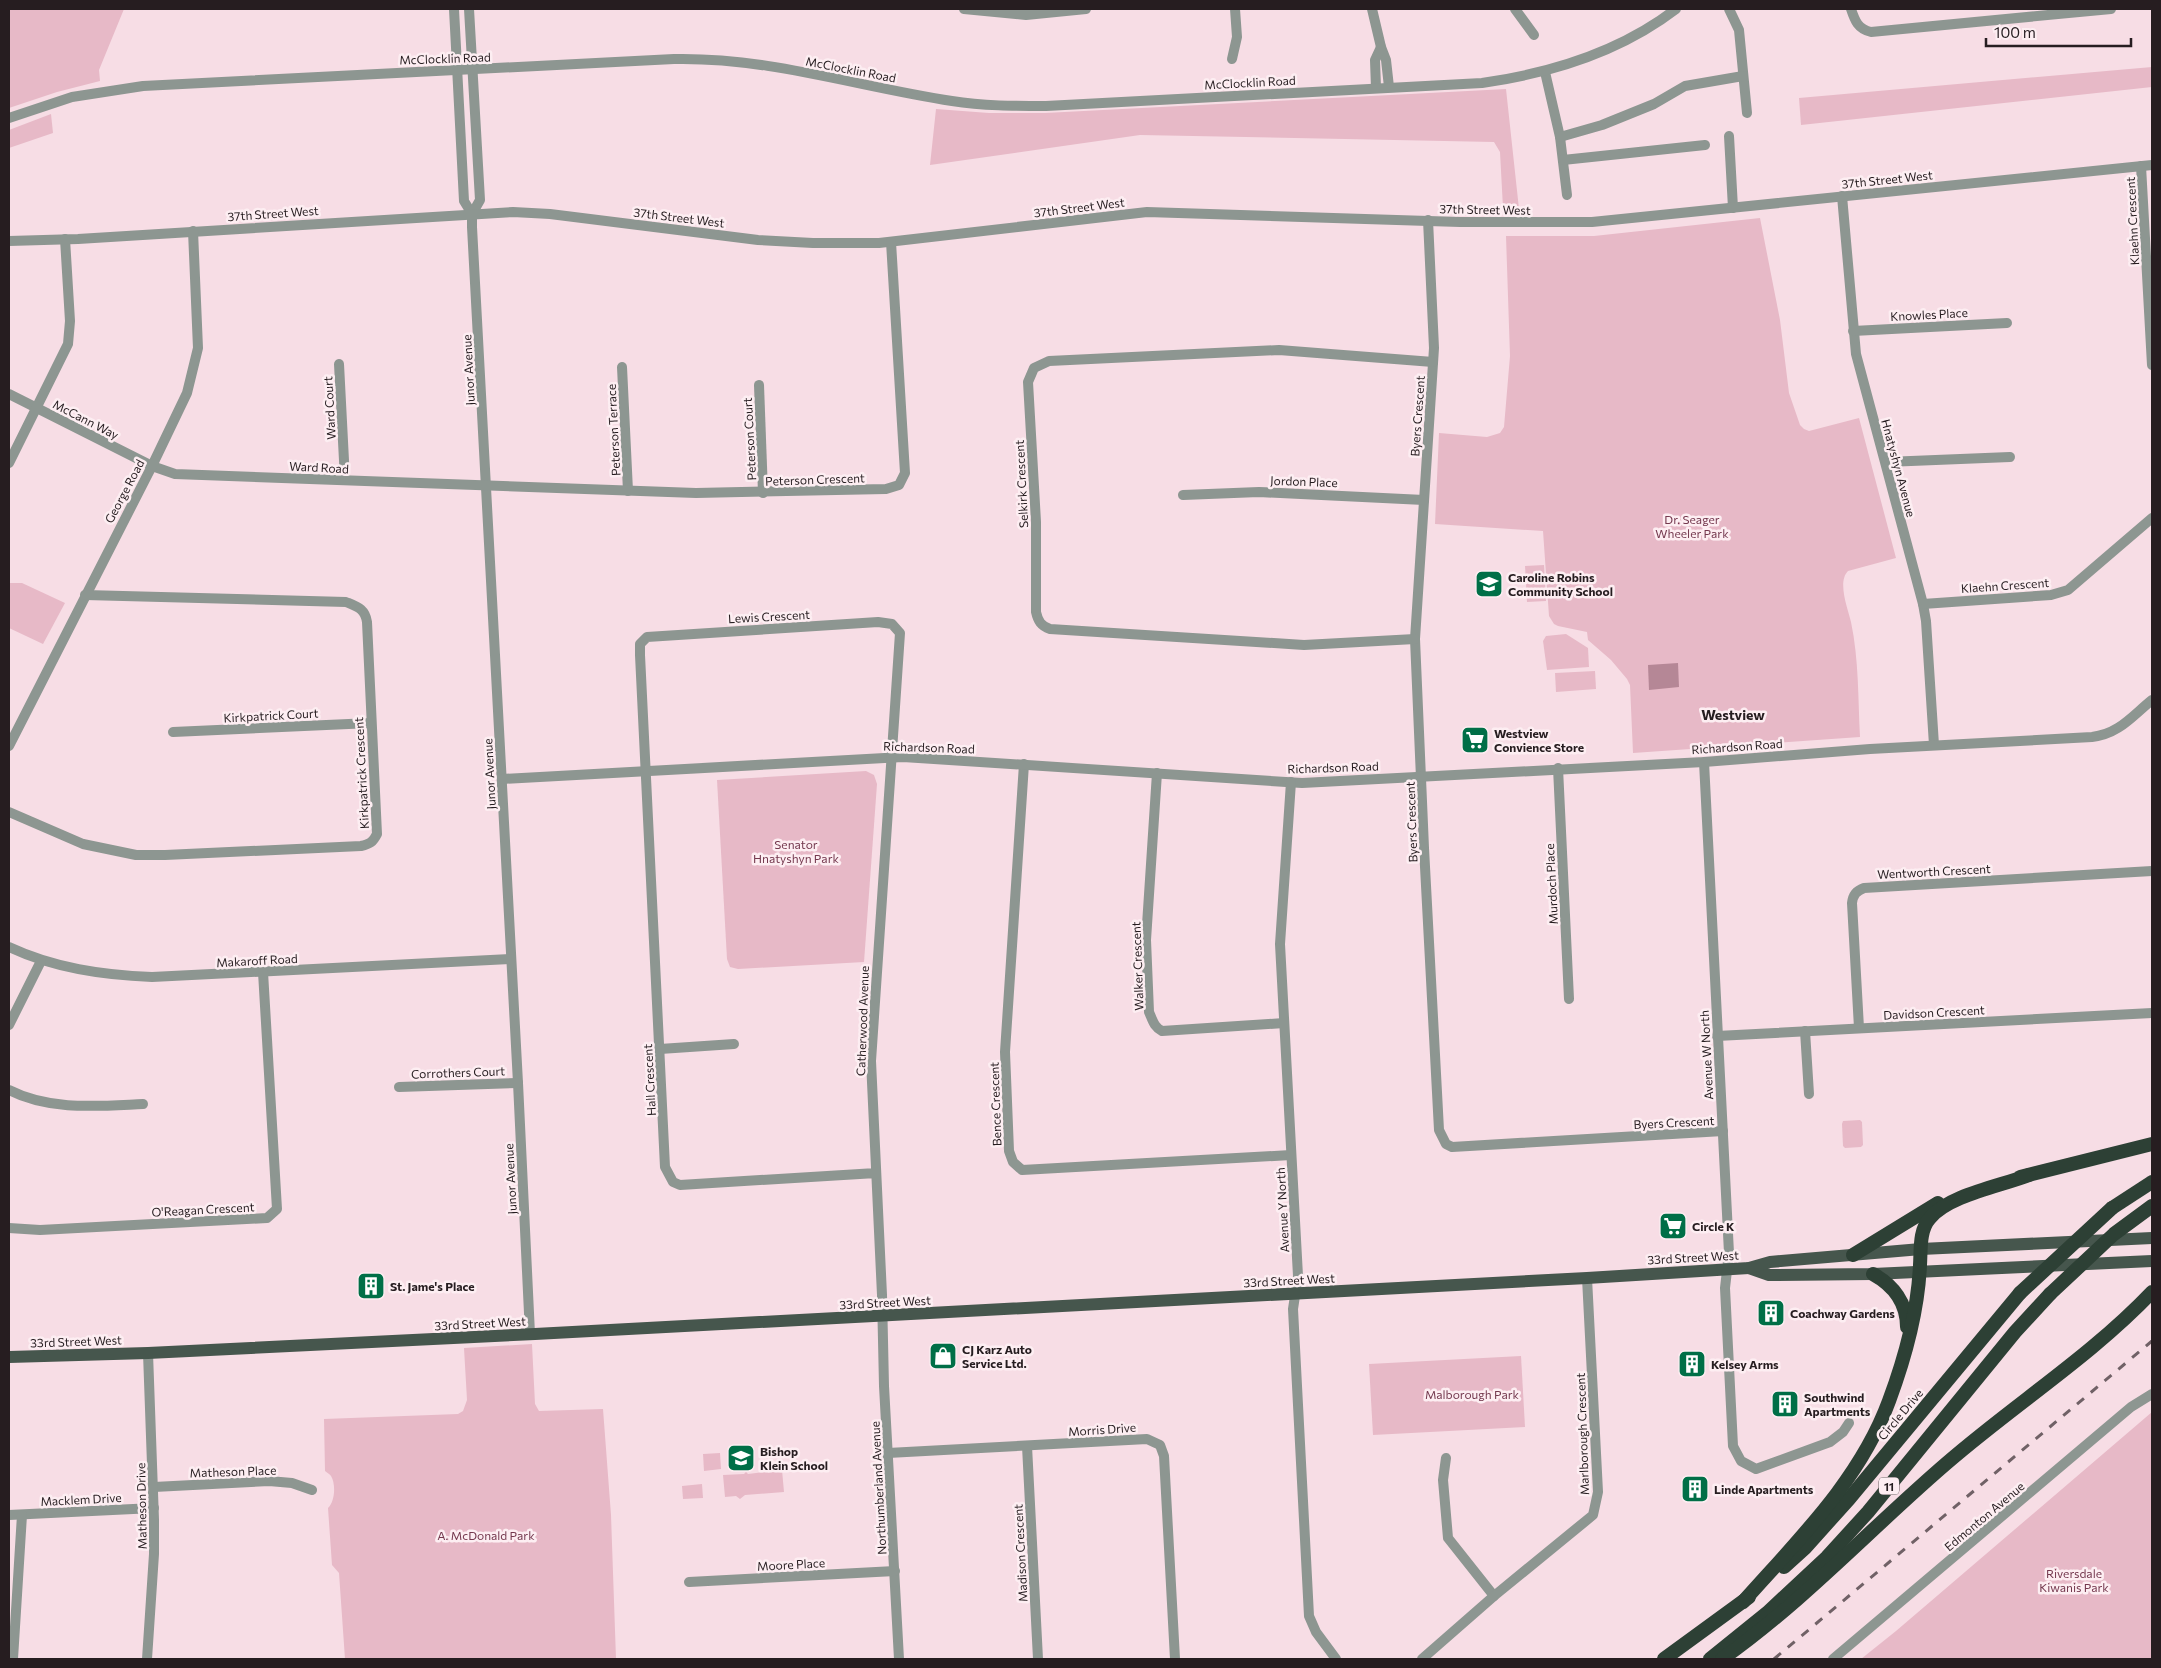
<svg xmlns="http://www.w3.org/2000/svg" width="2161" height="1668" font-family="Commissioner,sans-serif">
	<style>
		.green { fill: #e7b9c7 }
		.water { fill: #b58796 }
		.lines { fill: none; stroke-linecap: round; stroke-linejoin: round }
		.minor { stroke: #8d9691; stroke-width: 10 }
		.major { stroke: #46564d; stroke-width: 12 }
		.highway { stroke: #2d4035; stroke-width: 14 }
		.rail { stroke: #706166; stroke-width: 3; stroke-dasharray: 9 9; stroke-linecap: butt }
		.highway-bridge { stroke: #2d4035; stroke-width: 14 }
		.labels { text-anchor: middle; dominant-baseline: central; stroke-width: 5; stroke-linejoin: round; paint-order: stroke }
		.shield { fill: #fdeef2; stroke: #665c5f; stroke-width: 1 }
		.shield-label { font-size: 11px; font-weight: bold; fill: #261d20 }
		.street-label { font-size: 12px; fill: #261d20; stroke: #fdeef2 }
		.park-label { font-size: 12px; fill: #74384e; stroke: #fdeef2 }
		.poi-label { font-size: 12px; font-weight: bold; fill: #261d20; stroke: #fdeef2; text-anchor: start }
		.neighbourhood-label { font-size: 14px; font-weight: bold; fill: #261d20; stroke: #fdeef2 }
	</style>
	<rect width="100%" height="100%" fill="#f7dde5"/>
	<g class="green">
		<path d="M9 9H124L99 70 100 81 57 92 9 108Z"/>
		<path d="M2152 67V87L1801 125 1799 98Z"/>
		<path d="M1506 89 1519 209 1503 208 1500 152 1494 142 1140 135 930 165 936 109 989 113H1045Z"/>
		<path d="M51 114 53 133 9 148V130Z"/>
		<path d="M1760 218 1780 320 1789 393 1800 425 1804 429 1809 431 1859 418 1896 558 1848 571C1837 582 1848 609 1851 622 1859 660 1858 699 1860 737L1633 753 1630 685 1627 679 1611 660 1588 640 1587 632 1558 626 1554 624 1549 616 1543 531 1435 524 1439 433 1487 437 1500 433 1504 427 1510 356 1506 236H1594Z"/>
		<path d="M1544 565 1546 601 1527 602 1525 566Z"/>
		<path d="M9 583H22L65 603 43 644 9 628Z"/>
		<path d="M1566 634 1588 648 1589 667 1547 670 1543 641 1546 636Z"/>
		<path d="M1595 671 1596 689 1556 692 1555 673Z"/>
		<path d="M866 771 874 775 877 784 864 962 738 969 730 967 727 959 717 780Z"/>
		<path d="M1860 1120 1862 1122 1863 1145 1861 1147 1845 1148 1843 1146 1842 1124 1843 1121Z"/>
		<path d="M532 1344 535 1404 539 1411 603 1409 611 1515 616 1659H345L339 1573 332 1565 328 1508C335 1502 336 1484 331 1476 330 1474 327 1473 325 1471L324 1419 458 1414 463 1411 467 1400 464 1348Z"/>
		<path d="M1521 1356 1525 1427 1373 1435 1369 1364Z"/>
		<path d="M2152 1412V1659H1861L1896 1631Z"/>
		<path d="M720 1453 721 1469 704 1471 703 1454Z"/>
		<path d="M782 1470 784 1492 745 1495 740 1499 736 1496 725 1497 723 1475 744 1474 746 1472 748 1474Z"/>
		<path d="M702 1484 703 1498 683 1499 682 1486Z"/>
	</g>
	<path class="water" d="M1678 663 1679 687 1649 690 1648 665Z"/>
	<g class="lines">
		<g class="minor">
			<path d="M454 9 464 201 472 214"/>
			<path d="M469 9 480 200 472 214V227L518 1083 530 1334"/>
			<path d="M964 9 1026 15 1086 9"/>
			<path d="M1372 9 1381 47 1386 60 1389 87"/>
			<path d="M1515 9 1534 35"/>
			<path d="M1729 9 1739 30 1747 113"/>
			<path d="M1851 9C1855 21 1858 29 1871 32L2111 9"/>
			<path d="M1232 59 1237 37 1235 9"/>
			<path d="M1545 72 1560 137 1567 195"/>
			<path d="M1376 88 1375 60 1381 47"/>
			<path d="M9 118 72 97 143 86 674 59C769 57 859 87 952 101 983 106 1015 106 1046 106L1482 83C1552 73 1620 52 1676 9"/>
			<path d="M1729 136 1733 208"/>
			<path d="M1560 137 1602 125 1654 104 1685 86 1743 76"/>
			<path d="M1563 160 1705 145"/>
			<path d="M2141 166 2152 365"/>
			<path d="M1842 196 1856 354 1923 604 1926 621 1934 745"/>
			<path d="M1428 220 1434 348 1415 639 1424 848 1439 1130 1446 1144 1452 1147 1723 1131"/>
			<path d="M9 241 78 239 513 212 550 214 758 240 813 243H879L1147 212 1460 222H1592L2152 165"/>
			<path d="M1853 331 2007 323"/>
			<path d="M339 364 345 480"/>
			<path d="M622 367 628 491"/>
			<path d="M759 385 763 493"/>
			<path d="M9 394 152 466 175 474 696 493 886 489 899 485 905 473 891 242"/>
			<path d="M1886 462 2010 457"/>
			<path d="M9 463 68 344 70 321 65 239"/>
			<path d="M1183 495 1259 492 1424 500"/>
			<path d="M1923 604 2051 595 2068 590 2152 518"/>
			<path d="M1415 639 1304 645 1050 629C1041 626 1038 621 1036 612V522L1028 382 1034 368 1049 361 1279 350 1433 362"/>
			<path d="M173 732 371 723"/>
			<path d="M9 746 152 466 187 393 198 348 193 231"/>
			<path d="M1704 762 1729 1253 1725 1288 1733 1446 1741 1461 1756 1469 1830 1442 1843 1432 1849 1423"/>
			<path d="M1024 764 1005 1052 1009 1151 1013 1162 1022 1170 1291 1155"/>
			<path d="M1558 768 1569 999"/>
			<path d="M1157 773 1146 940 1149 1012C1153 1021 1154 1027 1162 1031L1284 1023"/>
			<path d="M502 779 903 757 1302 783 1704 762 1870 749 2092 737C2119 734 2132 716 2152 700"/>
			<path d="M1291 782 1280 944 1298 1276 1293 1309 1309 1616 1316 1632 1336 1659"/>
			<path d="M9 812 83 844 136 855H165L361 846C370 844 373 842 377 834L367 622C365 609 358 607 346 602L85 595"/>
			<path d="M9 947C54 968 102 975 152 977L511 959"/>
			<path d="M9 1025 41 961"/>
			<path d="M1859 1028 1852 903C1853 895 1856 891 1864 888L2152 871"/>
			<path d="M1805 1031 1809 1094"/>
			<path d="M1717 1036 2152 1013"/>
			<path d="M660 1049 734 1044"/>
			<path d="M399 1087 518 1083"/>
			<path d="M9 1090C50 1111 98 1106 143 1104"/>
			<path d="M876 1173 680 1185 673 1182 665 1167 640 655V644L647 637 878 622 892 624 900 633 871 1061 882 1295 884 1386 899 1659"/>
			<path d="M9 1228 40 1230 267 1218 277 1209 263 972"/>
			<path d="M1027 1446 1038 1659"/>
			<path d="M888 1453 1147 1439 1160 1445 1164 1456 1175 1659"/>
			<path d="M1446 1458 1443 1480 1448 1538 1494 1596"/>
			<path d="M154 1487 269 1481 292 1483 312 1490"/>
			<path d="M9 1515 154 1508"/>
			<path d="M689 1582 895 1571"/>
			<path d="M13 1659 22 1515"/>
			<path d="M147 1659 154 1554V1520L148 1353"/>
			<path d="M1422 1659 1494 1596 1593 1515 1598 1492 1587 1278"/>
			<path d="M1833 1659 2131 1407 2152 1394"/>
		</g>
		<g class="major">
			<path d="M1749 1268 1769 1275 1873 1274 2152 1261"/>
			<path d="M9 1357 148 1353 535 1334 1587 1278 1749 1268 1770 1262 1921 1249 2152 1238"/>
		</g>
		<g class="highway">
			<path d="M2020 1177 2152 1144"/>
			<path d="M2112 1208 2152 1182"/>
			<path d="M1853 1255 1938 1203"/>
			<path d="M1873 1274C1893 1285 1907 1303 1907 1327"/>
			<path d="M1784 1567 1805 1548 1849 1499 2020 1293"/>
			<path d="M1743 1602C1798 1540 1860 1480 1889 1401 1905 1358 1918 1311 1920 1265 1921 1250 1919 1230 1930 1218 1949 1195 2001 1186 2029 1175"/>
			<path d="M1664 1659 1749 1597"/>
			<path d="M1710 1659 1767 1613 1827 1557 1868 1512 2015 1332 2050 1294"/>
			<path d="M1722 1659C1804 1601 1872 1527 1948 1462 2015 1404 2091 1356 2152 1292"/>
		</g>
		<path class="rail" d="M1774 1659 2152 1341"/>
		<g class="highway-bridge">
			<path d="M2020 1293 2112 1208"/>
			<path d="M2050 1294 2114 1234 2152 1206"/>
		</g>
	</g>
	<defs>
		<symbol id="school-square" viewBox="-11 -11 22 22"><rect x="-9" y="-9" width="18" height="18" rx="4" fill="#006f47" stroke="#fdeef2"/><path d="M0-5L7-2L0 1L-7-2ZM-4 1L0 2.5L4 1V4Q0 6-4 4Z" fill="#fff"/></symbol>
		<symbol id="supermarket-square" viewBox="-11 -11 22 22"><rect x="-9" y="-9" width="18" height="18" rx="4" fill="#006f47" stroke="#fdeef2"/><path d="M-6-5.5h2.5l.6 2H6L4.5 2H-2.5L-4.4-4H-6ZM-1.5 3.2a1.3 1.3 0 1 0 .1 0ZM3 3.2a1.3 1.3 0 1 0 .1 0Z" fill="#fff"/></symbol>
		<symbol id="building-square" viewBox="-11 -11 22 22"><rect x="-9" y="-9" width="18" height="18" rx="4" fill="#006f47" stroke="#fdeef2"/><path d="M-4-6H4V6H1V3H-1V6H-4ZM-2.5-4.3h1.7v1.8h-1.7ZM.8-4.3h1.7v1.8H.8ZM-2.5-1h1.7V.8h-1.7ZM.8-1h1.7V.8H.8Z" fill="#fff"/></symbol>
		<symbol id="shop-square" viewBox="-11 -11 22 22"><rect x="-9" y="-9" width="18" height="18" rx="4" fill="#006f47" stroke="#fdeef2"/><path d="M-5-2.5h2.3a2.7 3.5 0 0 1 5.4 0H5L5.5 6h-11ZM-1.5-2.5h3a1.5 2.3 0 0 0-3 0Z" fill="#fff"/></symbol>
	</defs>
	<g fill-rule="evenodd">
		<use href="#school-square" x="1473" y="568" width="32" height="32"/>
		<use href="#supermarket-square" x="1459" y="724" width="32" height="32"/>
		<use href="#supermarket-square" x="1657" y="1210" width="32" height="32"/>
		<use href="#building-square" x="355" y="1270" width="32" height="32"/>
		<use href="#building-square" x="1755" y="1297" width="32" height="32"/>
		<use href="#shop-square" x="927" y="1340" width="32" height="32"/>
		<use href="#building-square" x="1676" y="1348" width="32" height="32"/>
		<use href="#building-square" x="1769" y="1388" width="32" height="32"/>
		<use href="#school-square" x="725" y="1442" width="32" height="32"/>
		<use href="#building-square" x="1679" y="1473" width="32" height="32"/>
	</g>
	<g class="labels">
		<rect class="shield" x="1879" y="1477.5" width="20" height="17" rx="4"/>
		<g class="shield-label">
			<text x="1889" y="1486">11</text>
		</g>
		<g class="street-label">
			<text transform="translate(445 58) rotate(-2)">McClocklin Road</text>
			<text transform="translate(851 69) rotate(11)">McClocklin Road</text>
			<text transform="translate(1250 82) rotate(-3)">McClocklin Road</text>
			<text transform="translate(1887 179) rotate(-6)">37th Street West</text>
			<text transform="translate(1079 207) rotate(-7)">37th Street West</text>
			<text transform="translate(1485 209) rotate(1)">37th Street West</text>
			<text transform="translate(273 213) rotate(-4)">37th Street West</text>
			<text transform="translate(679 217) rotate(7)">37th Street West</text>
			<text transform="translate(2132 221) rotate(-93)">Klaehn Crescent</text>
			<text transform="translate(1929 314) rotate(-3)">Knowles Place</text>
			<text transform="translate(468 370) rotate(-93)">Junor Avenue</text>
			<text transform="translate(329 408) rotate(-93)">Ward Court</text>
			<text transform="translate(1417 416) rotate(-86)">Byers Crescent</text>
			<text transform="translate(86 419) rotate(27)">McCann Way</text>
			<text transform="translate(613 430) rotate(-93)">Peterson Terrace</text>
			<text transform="translate(749 439) rotate(-93)">Peterson Court</text>
			<text transform="translate(319 467) rotate(3)">Ward Road</text>
			<text transform="translate(1899 468) rotate(75)">Hnatyshyn Avenue</text>
			<text transform="translate(815 479) rotate(-2)">Peterson Crescent</text>
			<text transform="translate(1304 481) rotate(2)">Jordon Place</text>
			<text transform="translate(1021 484) rotate(-93)">Selkirk Crescent</text>
			<text transform="translate(124 491) rotate(-62)">George Road</text>
			<text transform="translate(2005 585) rotate(-4)">Klaehn Crescent</text>
			<text transform="translate(769 616) rotate(-3)">Lewis Crescent</text>
			<text transform="translate(271 715) rotate(-3)">Kirkpatrick Court</text>
			<text transform="translate(1737 746) rotate(-4)">Richardson Road</text>
			<text transform="translate(929 747) rotate(2)">Richardson Road</text>
			<text transform="translate(1333 767) rotate(-2)">Richardson Road</text>
			<text transform="translate(361 773) rotate(-93)">Kirkpatrick Crescent</text>
			<text transform="translate(489 774) rotate(-93)">Junor Avenue</text>
			<text transform="translate(1411 822) rotate(-92)">Byers Crescent</text>
			<text transform="translate(1934 871) rotate(-3)">Wentworth Crescent</text>
			<text transform="translate(1551 884) rotate(-93)">Murdoch Place</text>
			<text transform="translate(257 960) rotate(-3)">Makaroff Road</text>
			<text transform="translate(1137 966) rotate(-92)">Walker Crescent</text>
			<text transform="translate(1934 1012) rotate(-3)">Davidson Crescent</text>
			<text transform="translate(862 1021) rotate(-88)">Catherwood Avenue</text>
			<text transform="translate(1706 1055) rotate(-93)">Avenue W North</text>
			<text transform="translate(458 1072) rotate(-2)">Corrothers Court</text>
			<text transform="translate(649 1080) rotate(-93)">Hall Crescent</text>
			<text transform="translate(995 1104) rotate(-92)">Bence Crescent</text>
			<text transform="translate(1674 1122) rotate(-3)">Byers Crescent</text>
			<text transform="translate(510 1179) rotate(-93)">Junor Avenue</text>
			<text transform="translate(203 1209) rotate(-3)">O'Reagan Crescent</text>
			<text transform="translate(1282 1210) rotate(-93)">Avenue Y North</text>
			<text transform="translate(1693 1257) rotate(-3)">33rd Street West</text>
			<text transform="translate(1289 1280) rotate(-3)">33rd Street West</text>
			<text transform="translate(885 1302) rotate(-3)">33rd Street West</text>
			<text transform="translate(480 1323) rotate(-3)">33rd Street West</text>
			<text transform="translate(76 1341) rotate(-2)">33rd Street West</text>
			<text transform="translate(1900 1414) rotate(-50)">Circle Drive</text>
			<text transform="translate(1102 1429) rotate(-4)">Morris Drive</text>
			<text transform="translate(1582 1434) rotate(-92)">Marlborough Crescent</text>
			<text transform="translate(233 1471) rotate(-2)">Matheson Place</text>
			<text transform="translate(878 1488) rotate(-93)">Northumberland Avenue</text>
			<text transform="translate(81 1499) rotate(-3)">Macklem Drive</text>
			<text transform="translate(141 1506) rotate(-91)">Matheson Drive</text>
			<text transform="translate(1984 1516) rotate(-40)">Edmonton Avenue</text>
			<text transform="translate(1020 1553) rotate(-93)">Madison Crescent</text>
			<text transform="translate(791 1564) rotate(-3)">Moore Place</text>
		</g>
		<g class="park-label">
			<text x="1692" y="519">Dr. Seager<tspan x="1692" dy="14">Wheeler Park</tspan></text>
			<text x="796" y="844">Senator<tspan x="796" dy="14">Hnatyshyn Park</tspan></text>
			<text x="1472" y="1394">Malborough Park</text>
			<text x="486" y="1535">A. McDonald Park</text>
			<text x="2074" y="1573">Riversdale<tspan x="2074" dy="14">Kiwanis Park</tspan></text>
		</g>
		<g class="poi-label">
			<text x="1508" y="577">Caroline Robins<tspan x="1508" dy="14">Community School</tspan></text>
			<text x="1494" y="733">Westview<tspan x="1494" dy="14">Convience Store</tspan></text>
			<text x="1692" y="1226">Circle K</text>
			<text x="390" y="1286">St. Jame's Place</text>
			<text x="1790" y="1313">Coachway Gardens</text>
			<text x="962" y="1349">CJ Karz Auto<tspan x="962" dy="14">Service Ltd.</tspan></text>
			<text x="1711" y="1364">Kelsey Arms</text>
			<text x="1804" y="1397">Southwind<tspan x="1804" dy="14">Apartments</tspan></text>
			<text x="760" y="1451">Bishop<tspan x="760" dy="14">Klein School</tspan></text>
			<text x="1714" y="1489">Linde Apartments</text>
		</g>
		<g class="neighbourhood-label">
			<text x="1733" y="714">Westview</text>
		</g>
	</g>
	<rect width="2161" height="1668" fill="none" stroke="#261d20" stroke-width="20"/>
	<path d="M1986 38v8h145v-8" fill="none" stroke="#261d20" stroke-width="2.5"/>
	<text x="1994" y="38" font-size="15" fill="#261d20" stroke="#fdeef2" stroke-width="4" paint-order="stroke">100 m</text>
</svg>
